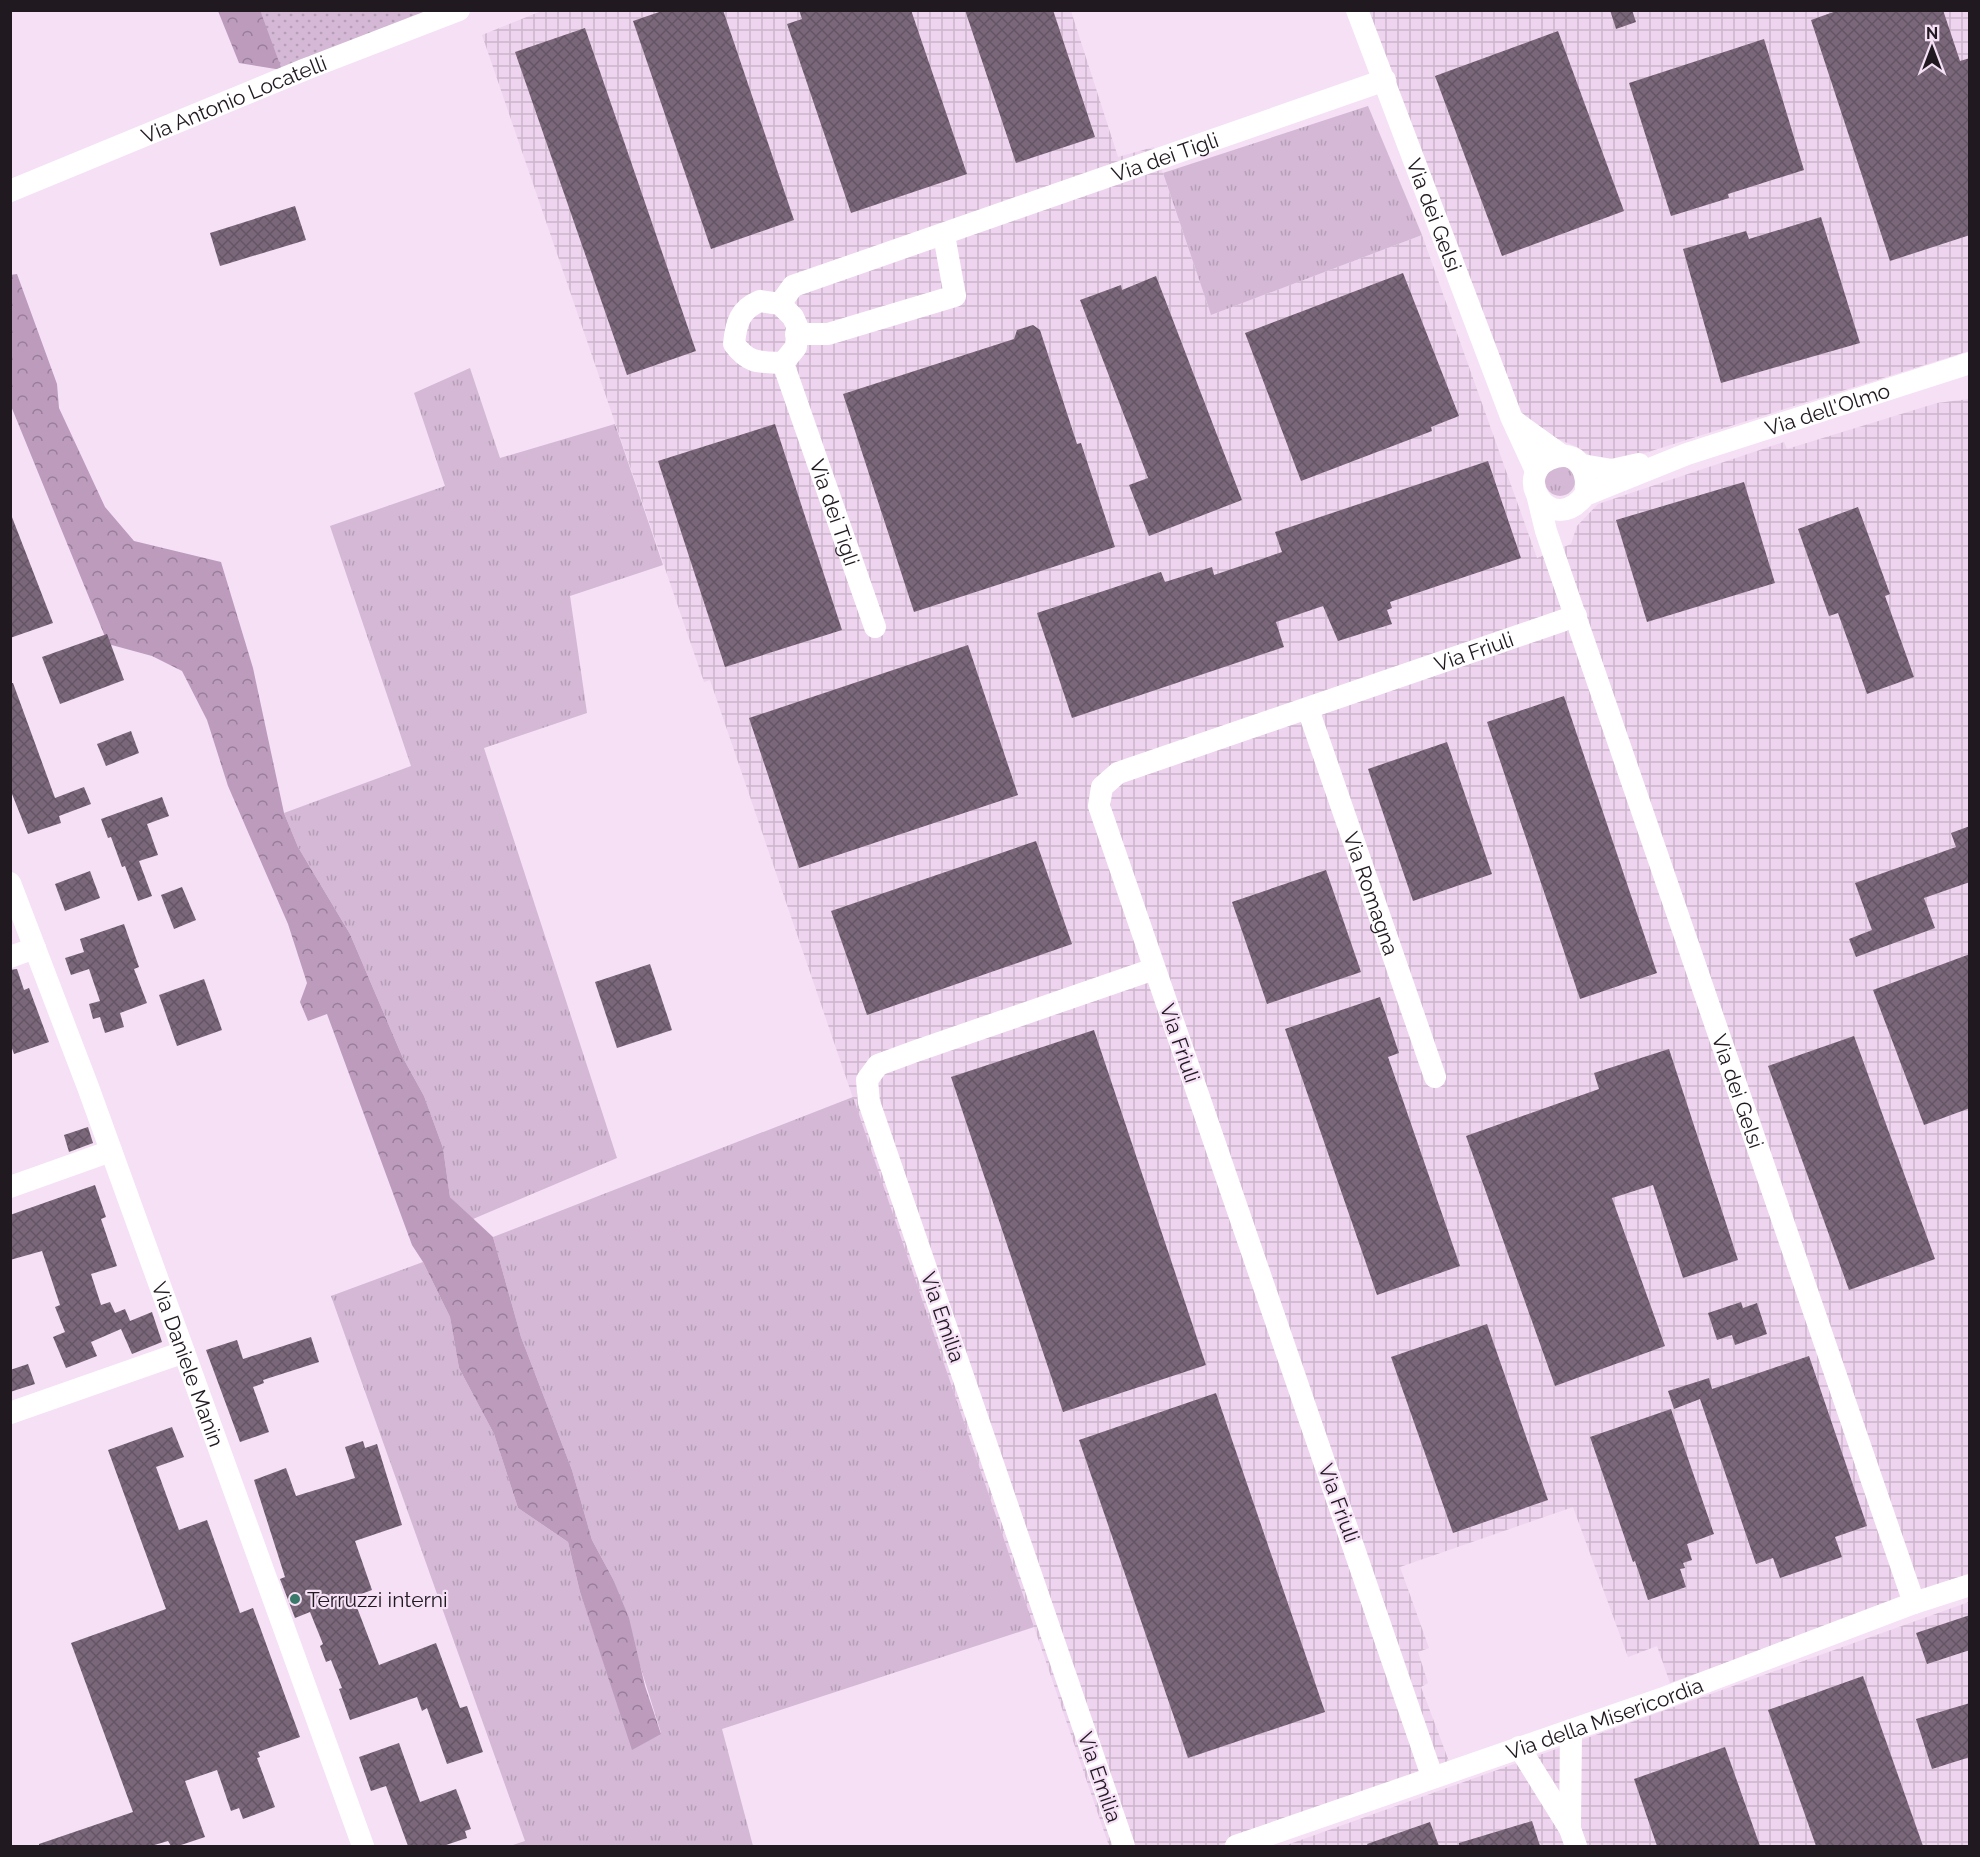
<svg xmlns="http://www.w3.org/2000/svg" width="1980" height="1857" font-family="Raleway,sans-serif">
	<style>
		.industrial { fill: url(#industrial-grid) }
		.grass { fill: url(#grass-tufts) }
		.forest { fill: url(#forest-crowns) }
		.park { fill: url(#park-dots) }
		.building { fill: url(#building-cross-hatch) }
		.lines { fill: none; stroke-linecap: round; stroke-linejoin: round }
		.minor { stroke: #fff; stroke-width: 22 }
		.poi-dot { fill: #387969; stroke: #f5e0f5; stroke-width: 2 }
		.labels { text-anchor: middle; dominant-baseline: central; stroke-width: 4.5; stroke-linejoin: round; paint-order: stroke }
		.street-label { font-size: 21px; fill: #201920; stroke: #f5e0f5 }
		.poi-label { font-size: 21px; fill: #201920; stroke: #f5e0f5; text-anchor: start }
	</style>
	<defs>
		<pattern id="industrial-grid" width="8" height="8" patternUnits="userSpaceOnUse" patternTransform="scale(1.5)"><rect width="8" height="8" fill="#eed4ef"/><path d="M0 4h8M4 0v8" fill="none" stroke="#ccb5cd"/></pattern>
		<pattern id="grass-tufts" width="24" height="20" patternUnits="userSpaceOnUse" patternTransform="scale(1.5)"><rect width="24" height="20" fill="#d4b8d5"/><path d="M3 7l-1-3M5 7V3M7 7l1-3M15 17l-1-3M17 17v-4M19 17l1-3" fill="none" stroke="#b69eb7"/></pattern>
		<pattern id="forest-crowns" width="20" height="18" patternUnits="userSpaceOnUse" patternTransform="scale(1.5)"><rect width="20" height="18" fill="#bc9bbd"/><path d="M2 6a3 3 0 1 1 6 0M12 15a3 3 0 1 1 6 0" fill="none" stroke="#987e99"/></pattern>
		<pattern id="park-dots" width="8" height="8" patternUnits="userSpaceOnUse" patternTransform="scale(1.5)"><rect width="8" height="8" fill="#d4b8d5"/><path d="M2 2h.1M6 6h.1" fill="none" stroke="#b69eb7" stroke-width="1.8" stroke-linecap="round"/></pattern>
		<pattern id="building-cross-hatch" width="8" height="8" patternUnits="userSpaceOnUse" patternTransform="scale(1.5)"><rect width="8" height="8" fill="#7a687a"/><path d="M0 0l8 8M0 8l8-8" fill="none" stroke="#645564"/></pattern>
	</defs>
	<rect width="100%" height="100%" fill="#f5e0f5"/>
	<g class="industrial">
		<path d="M544 10 1071 11 1118 157 1154 147 1211 315 1422 235 1537 558 1571 544 1577 526 1598 504 1784 442 1787 449 1937 403 1969 399V1575L1670 1683 1657 1646 1628 1657 1573 1507 1400 1567 1429 1648 1418 1652 1428 1683 1421 1687 1450 1764 1216 1846H1109L710 680 704 682 482 35Z"/>
		<path d="M1365 11H1969V351L1610 464 1598 461 1577 447 1538 431 1516 408Z"/>
		<path d="M1969 1602V1846H1284Z"/>
	</g>
	<g class="grass">
		<path d="M1368 106 1422 235 1211 315 1163 173Z"/>
		<path d="M470 368 500 458 615 424 663 565 570 596 587 713 484 748 617 1158 473 1219 450 1197 443 1148 424 1096 402 1056 350 934 298 847 284 813 411 766 330 526 445 486 414 393Z"/>
		<circle cx="1560" cy="481" r="15"/>
		<path d="M853 1097 1034 1627 722 1729 753 1846H510L525 1841 331 1296 423 1262 450 1317 459 1368 494 1434 518 1508 568 1542 580 1592 633 1749 661 1733 613 1579 592 1540 572 1470 521 1337 493 1237Z"/>
	</g>
	<g class="forest">
		<path d="M218 11H452L282 70 239 63Z"/>
		<path d="M17 274 57 384 59 408 105 507 134 541 221 562 253 668 284 813 298 847 350 934 402 1056 424 1096 443 1148 450 1197 493 1237 521 1337 572 1470 592 1540 613 1579 629 1618 645 1686 661 1734 632 1750 580 1592 568 1542 518 1508 494 1434 459 1368 450 1317 423 1262 412 1245 327 1014 308 1021 300 1002 307 983 288 924 228 786 207 720 182 671 152 656 108 644 11 406 10 275Z"/>
	</g>
	<path class="park" d="M260 10 452 11 282 70Z"/>
	<g class="building">
		<path d="M665 10H723L794 220 711 249 633 21Z"/>
		<path d="M799 10H911L967 174 851 213 787 24 802 19Z"/>
		<path d="M965 10H1053L1095 137 1016 163Z"/>
		<path d="M1610 10H1632L1636 22 1616 29Z"/>
		<path d="M1839 10H1943L1960 61 1970 58V235L1890 261 1811 20Z"/>
		<path d="M585 28 696 351 627 375 515 52Z"/>
		<path d="M1558 31 1624 211 1502 256 1435 76Z"/>
		<path d="M1764 39 1804 170 1728 194 1729 198 1671 216 1629 83Z"/>
		<path d="M295 206 306 240 220 266 210 233Z"/>
		<path d="M1821 217 1860 343 1721 383 1683 249 1746 231 1749 239Z"/>
		<path d="M1403 273 1459 416 1431 427 1432 431 1301 481 1245 333Z"/>
		<path d="M1156 276 1242 500 1149 536 1129 485 1148 478 1080 300 1121 285 1122 290Z"/>
		<path d="M1033 325 1040 330 1077 444 1081 443 1115 547 914 612 843 394 1014 339 1017 330Z"/>
		<path d="M775 424 842 630 725 667 658 461Z"/>
		<path d="M1488 461 1521 558 1390 602 1392 608 1387 610 1392 624 1338 641 1323 606 1276 622 1284 647 1072 718 1037 613 1161 572 1165 582 1212 567 1214 575 1282 552 1275 532Z"/>
		<path d="M1744 482 1775 583 1647 622 1616 520Z"/>
		<path d="M1858 507 1890 594 1885 596 1914 677 1867 694 1838 613 1829 616 1798 529Z"/>
		<path d="M10 512 53 623 10 638Z"/>
		<path d="M107 634 124 680 60 704 42 657Z"/>
		<path d="M968 645 1018 795 799 868 749 718Z"/>
		<path d="M10 683H13L55 798 84 787 91 804 59 816 61 823 28 834 10 789Z"/>
		<path d="M1564 696 1657 973 1580 999 1487 722Z"/>
		<path d="M131 731 139 753 106 766 97 744Z"/>
		<path d="M1447 742 1492 874 1413 901 1368 769Z"/>
		<path d="M162 797 169 816 147 824 158 855 139 861 152 896 138 901 125 866 122 867 111 837 108 838 101 819Z"/>
		<path d="M1970 826V882L1924 898 1935 928 1856 957 1849 939 1872 930 1855 883 1956 847 1951 833Z"/>
		<path d="M1036 841 1072 944 867 1015 831 911Z"/>
		<path d="M1326 870 1361 972 1267 1004 1232 902Z"/>
		<path d="M90 871 100 898 65 911 55 884Z"/>
		<path d="M182 887 196 920 174 929 161 895Z"/>
		<path d="M124 924 139 967 134 969 147 1003 120 1013 124 1027 105 1033 100 1017 93 1019 89 1004 100 1001 89 969 71 975 65 958 84 952 80 939Z"/>
		<path d="M1970 954V1108L1924 1125 1873 990Z"/>
		<path d="M650 964 672 1030 617 1048 595 982Z"/>
		<path d="M17 969 24 990 29 988 49 1042 14 1054 10 1043V970Z"/>
		<path d="M204 979 222 1030 177 1046 159 995Z"/>
		<path d="M1380 997 1399 1053 1388 1057 1460 1266 1377 1295 1285 1029Z"/>
		<path d="M1094 1030 1206 1365 1063 1412 951 1077Z"/>
		<path d="M1854 1036 1935 1259 1849 1290 1768 1066Z"/>
		<path d="M1669 1049 1738 1260 1683 1278 1653 1185 1612 1198 1665 1346 1555 1386 1466 1136 1599 1089 1594 1073Z"/>
		<path d="M88 1127 93 1143 69 1152 64 1135Z"/>
		<path d="M95 1185 106 1217 101 1219 117 1266 91 1274 101 1305 110 1302 115 1313 125 1309 130 1321 152 1312 162 1342 132 1354 121 1329 91 1342 97 1356 66 1368 53 1337 65 1332 55 1307 60 1305 42 1251 10 1260V1215Z"/>
		<path d="M1741 1302 1743 1308 1757 1303 1767 1334 1735 1345 1732 1335 1717 1340 1708 1313Z"/>
		<path d="M1487 1324 1548 1500 1453 1533 1391 1357Z"/>
		<path d="M311 1337 319 1362 263 1380 264 1383 253 1387 269 1432 240 1442 206 1350 237 1340 243 1359Z"/>
		<path d="M1809 1356 1867 1526 1835 1537 1842 1557 1780 1578 1773 1558 1756 1564 1700 1399 1674 1409 1668 1391 1709 1378 1712 1389Z"/>
		<path d="M28 1364 35 1384 10 1392V1370Z"/>
		<path d="M1216 1393 1325 1712 1188 1758 1079 1440Z"/>
		<path d="M1671 1409 1714 1534 1687 1544 1692 1560 1683 1563 1685 1568 1680 1569 1686 1587 1648 1600 1635 1561 1633 1562 1590 1437Z"/>
		<path d="M172 1427 184 1457 156 1467 179 1530 207 1520 240 1613 253 1608 300 1737 258 1752 260 1757 257 1758 275 1807 243 1819 239 1808 231 1811 217 1770 185 1781 205 1837 178 1846H171L168 1841 151 1846H39V1844L133 1812 71 1643 166 1609 108 1450Z"/>
		<path d="M363 1441 365 1448 377 1444 402 1525 355 1541 372 1590 353 1597 379 1665 436 1643 460 1708 467 1706 483 1752 447 1764 427 1708 422 1711 417 1697 350 1720 339 1689 342 1688 331 1660 326 1662 320 1646 323 1644 310 1612 295 1618 280 1579 285 1577 254 1480 286 1468 296 1496 355 1478 345 1447Z"/>
		<path d="M1970 1615V1650L1927 1664 1916 1633Z"/>
		<path d="M1863 1676 1923 1846H1816L1768 1710Z"/>
		<path d="M1970 1703V1757L1932 1769 1916 1719Z"/>
		<path d="M399 1743 420 1802 456 1789 471 1829 465 1831 467 1838 443 1846H408L386 1786 371 1791 359 1757Z"/>
		<path d="M1725 1747 1760 1846H1657L1634 1779Z"/>
		<path d="M1532 1821 1540 1846H1459V1843Z"/>
		<path d="M1430 1822 1439 1846H1368L1367 1844Z"/>
	</g>
	<g class="lines">
		<g class="minor">
			<path id="s1" d="M1357 10 1512 419 1536 471"/>
			<path id="s2" d="M10 191 306 69 459 10"/>
			<path d="M760 301 780 304 793 317 797 326 796 347 783 363C759 362 749 364 734 344 736 323 740 309 760 301Z"/>
			<path id="s3" d="M780 304 793 286 1385 80"/>
			<path d="M796 334H828L955 296 944 235"/>
			<path id="s4" d="M783 363 875 627"/>
			<path d="M1514 421 1561 455"/>
			<path d="M1582 465 1612 470 1639 464"/>
			<path id="s5" d="M1585 495C1589 477 1581 450 1556 457 1507 470 1550 540 1585 495L1687 454 1970 363"/>
			<path id="s6" d="M1538 498 1546 531 1914 1603"/>
			<path id="s7" d="M1308 709 1435 1077"/>
			<path id="s8" d="M10 883 88 1087 363 1846"/>
			<path d="M10 957 35 948"/>
			<path d="M10 1187 111 1151"/>
			<path d="M10 1413 184 1352"/>
			<path d="M1519 1747 1570 1829 1576 1846"/>
			<path id="s9" d="M1432 1776 1099 806 1102 787 1118 773 1576 616"/>
			<path d="M1570 1829 1571 1730"/>
			<path d="M1124 1846 869 1102 867 1080 878 1065 916 1051 1154 969"/>
			<path id="s10" d="M1236 1846 1661 1699 1914 1603 1970 1585"/>
		</g>
	</g>
	<circle class="poi-dot" cx="295" cy="1599" r="6"/>
	<g class="labels">
		<g class="street-label">
			<text stroke="none"><textPath href="#s2" startOffset="242">Via Antonio Locatelli</textPath></text>
			<text stroke="none"><textPath href="#s3" startOffset="416">Via dei Tigli</textPath></text>
			<text stroke="none"><textPath href="#s1" startOffset="219">Via dei Gelsi</textPath></text>
			<text stroke="none"><textPath href="#s5" startOffset="424">Via dell'Olmo</textPath></text>
			<text stroke="none"><textPath href="#s4" startOffset="158">Via dei Tigli</textPath></text>
			<text stroke="none"><textPath href="#s9" startOffset="1442">Via Friuli</textPath></text>
			<text stroke="none"><textPath href="#s7" startOffset="195">Via Romagna</textPath></text>
			<text transform="translate(1180 1043) rotate(71)">Via Friuli</text>
			<text stroke="none"><textPath href="#s6" startOffset="626">Via dei Gelsi</textPath></text>
			<text transform="translate(943 1317) rotate(71)">Via Emilia</text>
			<text stroke="none"><textPath href="#s8" startOffset="513">Via Daniele Manin</textPath></text>
			<text transform="translate(1339 1503) rotate(70)">Via Friuli</text>
			<text stroke="none"><textPath href="#s10" startOffset="390">Via della Misericordia</textPath></text>
			<text transform="translate(1100 1777) rotate(71)">Via Emilia</text>
		</g>
		<g class="poi-label">
			<text x="307" y="1599">Terruzzi interni</text>
		</g>
	</g>
	<rect width="1980" height="1857" fill="none" stroke="#201920" stroke-width="24"/>
	<g transform="translate(1932 48)" stroke="#f5e0f5" stroke-width="4.5" paint-order="stroke">
	<path d="M0-4.5L10 22L0 15L-10 22Z" fill="#201920"/>
	<text y="-9" font-size="16" font-weight="bold" text-anchor="middle" fill="#201920">N</text>
	</g>
</svg>
